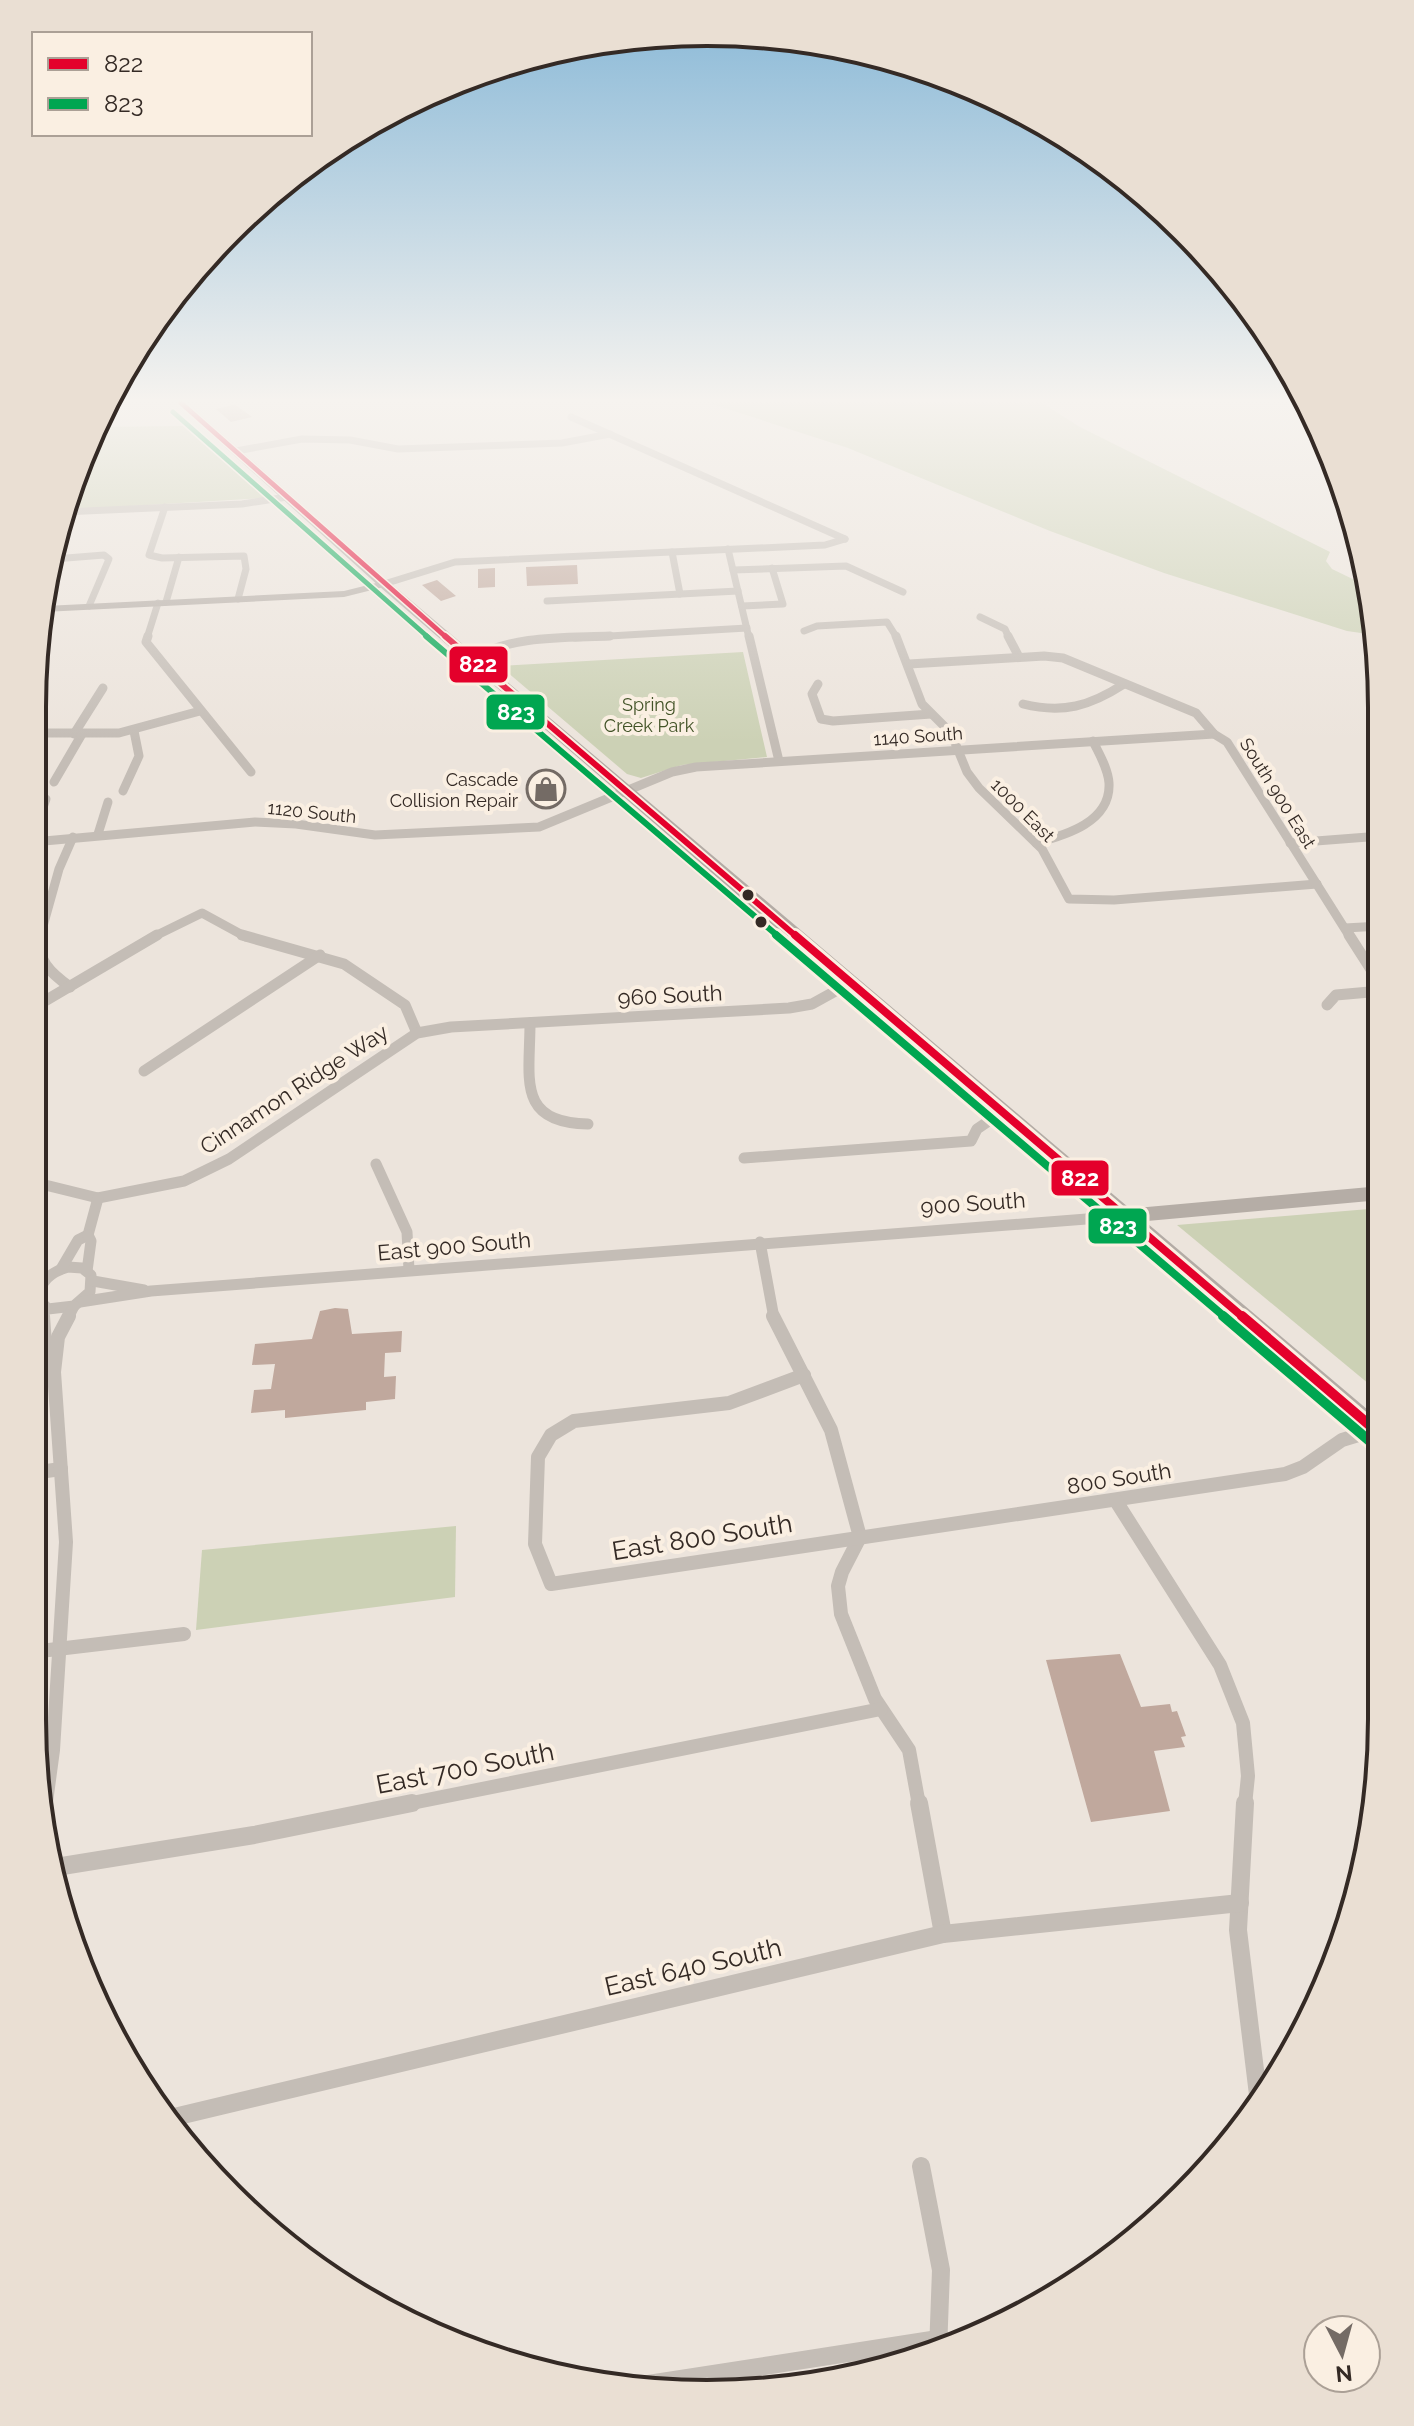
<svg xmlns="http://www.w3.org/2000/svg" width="1414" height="2426" font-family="Raleway,sans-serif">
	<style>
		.green { fill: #ccd1b5 }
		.building { fill: #c0a89d }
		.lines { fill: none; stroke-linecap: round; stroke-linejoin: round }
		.street-far4 { stroke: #c4bdb6; stroke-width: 7 }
		.street-far3 { stroke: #c4bdb6; stroke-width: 9 }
		.street-far2 { stroke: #c4bdb6; stroke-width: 11 }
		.street-far1 { stroke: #c4bdb6; stroke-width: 14 }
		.street { stroke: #c4bdb6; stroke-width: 18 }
		.secondary { fill: #b5ada6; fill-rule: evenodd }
		.primary { fill: #b3aba5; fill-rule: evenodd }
		.bus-1-far3-casing { stroke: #faefe2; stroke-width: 8 }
		.bus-1-far2-casing { stroke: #faefe2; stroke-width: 10 }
		.bus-1-far1-casing { stroke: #faefe2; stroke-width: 14 }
		.bus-1-casing { stroke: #faefe2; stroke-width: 16 }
		.bus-2-far3-casing { stroke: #faefe2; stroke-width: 8 }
		.bus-2-far2-casing { stroke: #faefe2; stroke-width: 10 }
		.bus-2-far1-casing { stroke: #faefe2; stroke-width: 14 }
		.bus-2-casing { stroke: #faefe2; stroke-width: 16 }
		.bus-1-far3 { stroke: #e4002b; stroke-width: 5 }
		.bus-1-far2 { stroke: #e4002b; stroke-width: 6 }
		.bus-1-far1 { stroke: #e4002b; stroke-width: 8 }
		.bus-1 { stroke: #e4002b; stroke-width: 10 }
		.bus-2-far3 { stroke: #00a651; stroke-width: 5 }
		.bus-2-far2 { stroke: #00a651; stroke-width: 6 }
		.bus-2-far1 { stroke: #00a651; stroke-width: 8 }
		.bus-2 { stroke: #00a651; stroke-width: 10 }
		.bus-dot { fill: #342a25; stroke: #faefe2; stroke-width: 3 }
		.labels { text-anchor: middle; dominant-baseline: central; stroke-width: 8; stroke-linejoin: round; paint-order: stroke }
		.far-park-label { font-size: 18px; fill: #425327; stroke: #faefe2 }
		.far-street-label { font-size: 18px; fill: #342a25; stroke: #faefe2 }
		.far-poi-label { font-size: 18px; fill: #342a25; stroke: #faefe2; text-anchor: end }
		.street-label { font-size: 22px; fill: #342a25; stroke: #faefe2 }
		.near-street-label { font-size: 26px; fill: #342a25; stroke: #faefe2 }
		.rim { fill: none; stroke: #342a25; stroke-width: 4 }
		.line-badge { stroke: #faefe2; stroke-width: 3 }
		.badge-label { font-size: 22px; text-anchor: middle; font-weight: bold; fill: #fff }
	</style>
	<rect width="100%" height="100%" fill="#ece4dc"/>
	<g class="green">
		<path d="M709 403H1042L1080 427 1330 552 1326 561 1332 569 1365 585 1375 635 1347 631 1164 573 1050 531 848 448Z"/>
		<path d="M183 426 265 498 64 510 68 490 99 427Z"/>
		<path d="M743 652 767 757 682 765 641 778 627 774 500 666Z"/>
		<path d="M1381 1208V1394L1177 1225Z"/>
		<path d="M456 1526 455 1597 196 1630 202 1550Z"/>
	</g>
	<g class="building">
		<path d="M233 405 237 406 252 417 231 422 216 409Z"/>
		<path d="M577 565 578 584 527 586 526 567Z"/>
		<path d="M495 568V587L478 588V569Z"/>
		<path d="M437 580 456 596 441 601 422 585Z"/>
		<path d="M335 1308 348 1309 352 1334 402 1331 401 1352 385 1353 384 1377 396 1376 395 1399 366 1402V1410L285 1418V1410L251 1413 254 1390 271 1389 275 1364 252 1365 255 1344 312 1339 320 1311Z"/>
		<path d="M1120 1654 1141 1707 1170 1704 1172 1712 1177 1711 1186 1736 1181 1737 1185 1747 1154 1751 1170 1811 1091 1822 1046 1660Z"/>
	</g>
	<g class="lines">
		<g class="street-far4">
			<path d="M571 417 845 539"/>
			<path d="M236 451 302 439 350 440 398 449 562 443 610 434"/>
			<path d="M165 507 149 555 162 558 244 556 246 569 238 599"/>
			<path d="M63 512 242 504 287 497"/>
			<path d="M728 549 749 638"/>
			<path d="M672 552 680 594"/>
			<path d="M54 559 104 555 109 559 89 606"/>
			<path d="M733 570 846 566 903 592"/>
			<path d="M384 584 455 562 825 545 845 539"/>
			<path d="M547 601 738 591"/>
			<path d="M166 602 179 557"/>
			<path d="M742 606 783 604 772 568"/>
			<path d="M980 617 1005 629 1009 638"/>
			<path d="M804 631 817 626 887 622 897 638"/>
			<path d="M147 638 158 603"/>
			<path d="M575 638 747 628"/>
		</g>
		<g class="street-far3">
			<path d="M148 636 146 642 251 772"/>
			<path d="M749 636 779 761"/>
			<path d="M896 636 922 704 951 733 967 772 979 788 1042 849 1069 899 1114 900 1317 884"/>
			<path d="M1008 636 1019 657"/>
			<path d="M473 658C514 635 564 638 610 636"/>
			<path d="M909 664 1044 656 1063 658 1196 713 1214 734 1227 742 1350 937"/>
			<path d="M818 684 812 694 821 719 833 721 931 714"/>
			<path d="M1023 704C1063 714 1090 706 1124 684"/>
			<path d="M33 710 41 698"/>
			<path d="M33 733H119L200 711"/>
			<path d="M74 734 103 688"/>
			<path d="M54 782 82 734"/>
			<path d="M123 791 139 756 134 731"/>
			<path d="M98 834 108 802"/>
			<path d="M33 835 46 799"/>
			<path d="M33 842 255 822 296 824 375 835 539 827 672 772 696 767 1214 734"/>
			<path d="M1036 843C1066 835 1111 822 1109 783 1108 768 1099 754 1093 741"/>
			<path d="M1290 843 1381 836"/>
			<path d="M1345 928 1381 926"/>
			<path d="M40 937 59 869 73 837"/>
			<path d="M153 937 202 913 246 937"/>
		</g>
		<g class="street-far2">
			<path d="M41 935C34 959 52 974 70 987"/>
			<path d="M242 935 344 964 405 1005 417 1033"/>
			<path d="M1349 935 1381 985"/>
			<path d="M1327 1005 1336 995 1381 991"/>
			<path d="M33 1008 157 935"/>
			<path d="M530 1023C530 1078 516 1123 588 1124"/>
			<path d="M144 1071 320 955"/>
			<path d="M744 1158 971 1141 977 1129 1002 1112"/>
			<path d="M376 1164 407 1232 409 1270"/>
			<path d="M33 1182 98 1198 184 1181 229 1159 417 1033 451 1027 789 1008 812 1004 850 983"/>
			<path d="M88 1235 98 1198"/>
			<path d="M760 1242 774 1318"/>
			<path d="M68 1267 82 1268 91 1275 90 1292 74 1306 48 1309 39 1300C39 1281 51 1272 68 1267Z"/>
			<path d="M61 1269 78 1240 88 1235"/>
			<path d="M87 1271 91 1241 88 1235"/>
			<path d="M93 1281 144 1290"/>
			<path d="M80 1302 151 1291 1125 1216"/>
			<path d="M42 1305 43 1318"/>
			<path d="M68 1318 74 1306"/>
		</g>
		<g class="street-far1">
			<path d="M43 1316 46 1358 53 1371"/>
			<path d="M773 1316 831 1430 860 1537 842 1572 838 1586 841 1614 875 1699 909 1750 919 1805"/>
			<path d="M804 1375 729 1403 574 1421 551 1435 538 1457 535 1544 551 1584 1285 1474 1303 1467 1342 1440 1375 1430"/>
			<path d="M32 1473 61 1469"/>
			<path d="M1116 1501 1220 1665 1243 1723 1248 1776 1245 1805"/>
			<path d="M32 1652 184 1634"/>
			<path d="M46 1802 53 1750 66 1542 54 1372 58 1337 69 1316"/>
			<path d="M402 1805 881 1709"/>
		</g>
		<g class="street">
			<path d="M919 1803 943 1934"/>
			<path d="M1245 1803 1238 1930 1259 2103"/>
			<path d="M56 1867 254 1835 412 1803"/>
			<path d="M166 2119 943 1934 1240 1903"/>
			<path d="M921 2166 941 2270 938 2351"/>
			<path d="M642 2385 938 2339"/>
		</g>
		<g class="secondary">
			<path d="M384 581 390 584 388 586 344 597 43 612 45 606 344 591Z"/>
			<path d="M1381 1186V1200L1125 1223 1119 1221 1116 1216 1119 1211 1125 1209Z"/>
		</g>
		<path class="primary" d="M176 403H187L388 581 1381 1421V1445L1373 1442 380 587Z"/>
		<defs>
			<path id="bus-1-far3" d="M181 403 447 638"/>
			<path id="bus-1-far2" d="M445 636 797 937"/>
			<path id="bus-1-far1" d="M795 935 1244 1318"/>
			<path id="bus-1" d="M1242 1316 1381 1435"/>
			<path id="bus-2-far3" d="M173 412 429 638"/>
			<path id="bus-2-far2" d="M426 636 779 937"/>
			<path id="bus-2-far1" d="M776 935 1226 1318"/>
			<path id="bus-2" d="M1223 1316 1373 1444"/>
		</defs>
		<use href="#bus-1-far3" class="bus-1-far3-casing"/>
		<use href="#bus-1-far2" class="bus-1-far2-casing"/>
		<use href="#bus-1-far1" class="bus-1-far1-casing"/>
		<use href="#bus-1" class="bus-1-casing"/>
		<use href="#bus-2-far3" class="bus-2-far3-casing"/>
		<use href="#bus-2-far2" class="bus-2-far2-casing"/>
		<use href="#bus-2-far1" class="bus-2-far1-casing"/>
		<use href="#bus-2" class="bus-2-casing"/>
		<use href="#bus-1-far3" class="bus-1-far3"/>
		<use href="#bus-1-far2" class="bus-1-far2"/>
		<use href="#bus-1-far1" class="bus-1-far1"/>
		<use href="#bus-1" class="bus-1"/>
		<use href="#bus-2-far3" class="bus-2-far3"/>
		<use href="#bus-2-far2" class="bus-2-far2"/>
		<use href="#bus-2-far1" class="bus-2-far1"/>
		<use href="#bus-2" class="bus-2"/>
	</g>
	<linearGradient id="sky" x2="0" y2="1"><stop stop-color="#88b8d7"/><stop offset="0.54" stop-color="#f6f3ef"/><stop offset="1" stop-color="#f6f3ef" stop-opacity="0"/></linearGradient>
	<rect width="1414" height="742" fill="url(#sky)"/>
	<defs>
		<symbol id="shop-ring" viewBox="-11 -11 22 22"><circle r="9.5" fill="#faefe2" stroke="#746b65" stroke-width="1.5"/><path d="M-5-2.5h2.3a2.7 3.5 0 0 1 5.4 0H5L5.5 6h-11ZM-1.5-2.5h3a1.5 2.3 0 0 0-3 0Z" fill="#746b65"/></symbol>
	</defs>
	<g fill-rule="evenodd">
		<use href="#shop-ring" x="524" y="767" width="44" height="44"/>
	</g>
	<g class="bus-dot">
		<circle cx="748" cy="895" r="7"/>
		<circle cx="761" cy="922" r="7"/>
	</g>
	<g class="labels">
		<g class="far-park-label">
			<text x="649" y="704">Spring<tspan x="649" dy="21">Creek Park</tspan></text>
		</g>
		<g class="far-street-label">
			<text transform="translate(918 736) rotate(-4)">1140 South</text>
			<text transform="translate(1278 793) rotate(58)">South 900 East</text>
			<text transform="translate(1023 810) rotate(45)">1000 East</text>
			<text transform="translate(312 812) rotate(6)">1120 South</text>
		</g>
		<g class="far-poi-label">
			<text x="518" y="779">Cascade<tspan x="518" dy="21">Collision Repair</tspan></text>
		</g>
		<g class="street-label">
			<text transform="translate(670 995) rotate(-3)">960 South</text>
			<text transform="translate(294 1089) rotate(-33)">Cinnamon Ridge Way</text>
			<text transform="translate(973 1203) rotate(-4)">900 South</text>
			<text transform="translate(454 1246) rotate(-5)">East 900 South</text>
			<text transform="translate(1119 1478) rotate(-9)">800 South</text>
		</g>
		<g class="near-street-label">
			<text transform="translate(702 1537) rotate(-9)">East 800 South</text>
			<text transform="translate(465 1768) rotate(-11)">East 700 South</text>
			<text transform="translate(693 1967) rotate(-13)">East 640 South</text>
		</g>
	</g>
	<path d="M0 0H1414V2426H0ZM707 46H707A661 661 0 0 1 1368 707V1719A661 661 0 0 1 707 2380H707A661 661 0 0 1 46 1719V707A661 661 0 0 1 707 46Z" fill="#eadfd3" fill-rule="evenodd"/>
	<path class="rim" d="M707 46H707A661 661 0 0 1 1368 707V1719A661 661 0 0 1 707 2380H707A661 661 0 0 1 46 1719V707A661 661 0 0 1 707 46Z"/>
	<g class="line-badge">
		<rect x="448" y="645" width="61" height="39" rx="8" fill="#e4002b"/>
		<rect x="485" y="693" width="61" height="38" rx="8" fill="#00a651"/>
		<rect x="1050" y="1159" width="60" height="38" rx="8" fill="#e4002b"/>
		<rect x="1087" y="1207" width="61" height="38" rx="8" fill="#00a651"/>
	</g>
	<g class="badge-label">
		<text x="478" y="672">822</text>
		<text x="516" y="720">823</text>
		<text x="1080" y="1186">822</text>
		<text x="1118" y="1234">823</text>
	</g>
	<rect x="32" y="32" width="280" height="104" fill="#faefe2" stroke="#aba096" stroke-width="2"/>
	<rect x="48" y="58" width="40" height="12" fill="#e4002b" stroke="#aba096" stroke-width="2"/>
	<text x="104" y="72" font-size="24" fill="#342a25">822</text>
	<rect x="48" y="98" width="40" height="12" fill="#00a651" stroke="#aba096" stroke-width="2"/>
	<text x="104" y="112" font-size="24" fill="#342a25">823</text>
	<g transform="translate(1342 2354) rotate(174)"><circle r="38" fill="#faefe2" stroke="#aba096" stroke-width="2"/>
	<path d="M0-6L14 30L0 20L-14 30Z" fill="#746b65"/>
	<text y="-12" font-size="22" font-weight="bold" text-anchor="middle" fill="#342a25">N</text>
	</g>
</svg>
